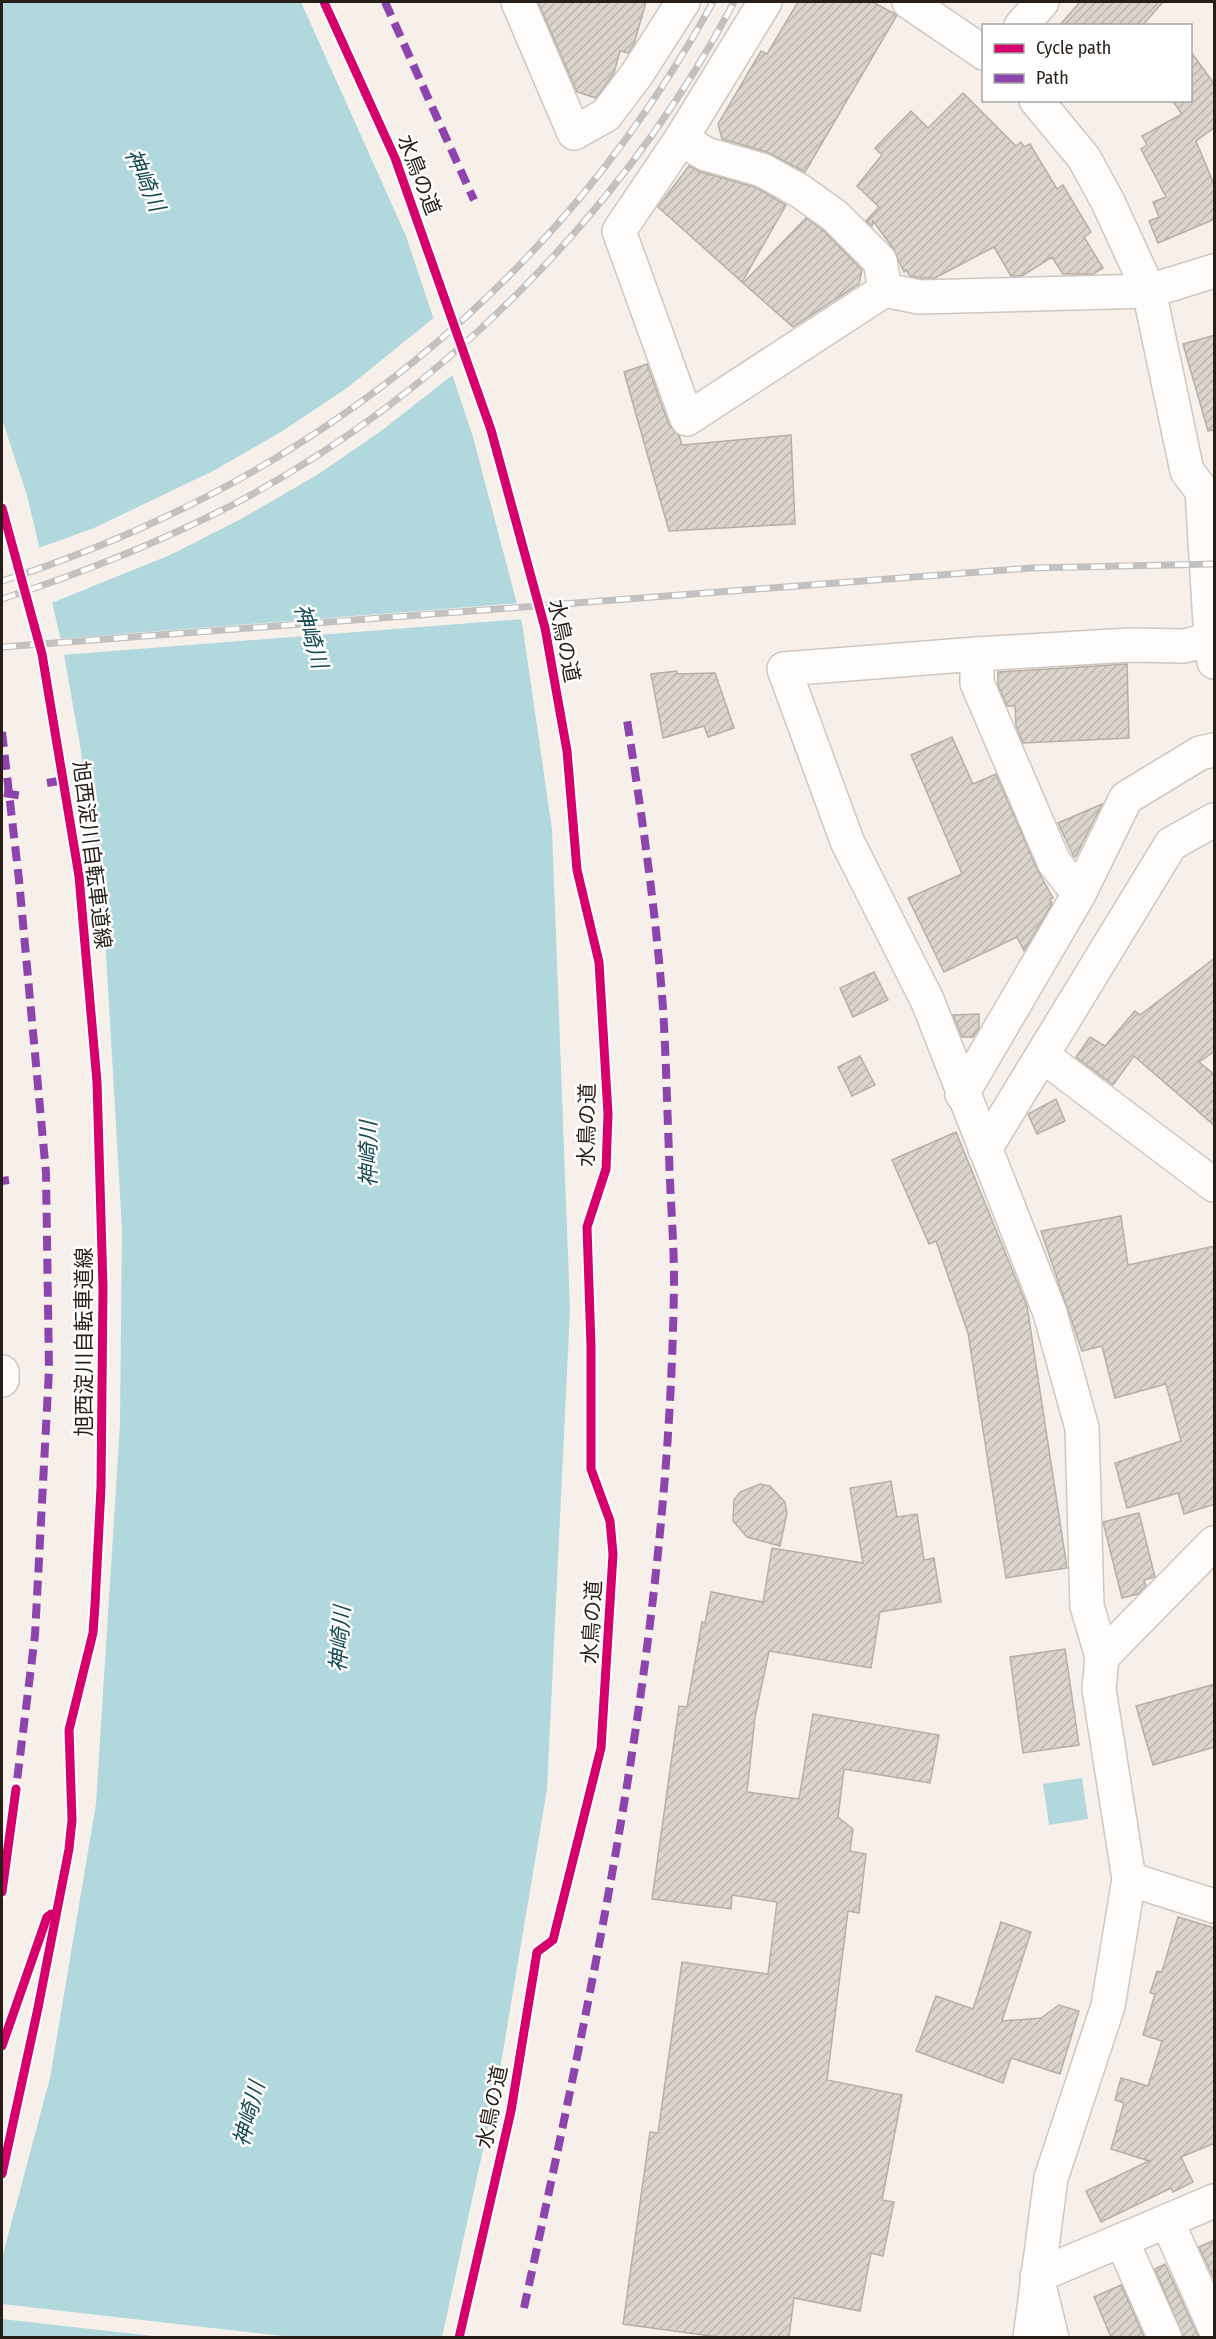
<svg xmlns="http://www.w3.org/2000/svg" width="1216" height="2339" font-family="'Fira Sans Condensed','Noto Sans JP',sans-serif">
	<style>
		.water { fill: #b0d8dd }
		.pier { fill: #f7f0ea }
		.building { fill: url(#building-hatch); stroke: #b6afa8; stroke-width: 1.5 }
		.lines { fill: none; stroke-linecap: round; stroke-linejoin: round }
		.street-casing { stroke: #cec7c1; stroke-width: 36 }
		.secondary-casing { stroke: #cec7c1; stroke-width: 36 }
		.street { stroke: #fefdfc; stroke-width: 33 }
		.secondary { stroke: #fefdfc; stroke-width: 33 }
		.rail-casing { stroke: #c3c1c0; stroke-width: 7 }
		.rail { stroke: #fff; stroke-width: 4.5; stroke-dasharray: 14; stroke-linecap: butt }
		.quiet { stroke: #8e44ad; stroke-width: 8; stroke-dasharray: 15 8; stroke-linecap: butt }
		.cycleway-casing { stroke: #fff; stroke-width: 13 }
		.cycleway { stroke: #d6006c; stroke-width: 9 }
		.labels { text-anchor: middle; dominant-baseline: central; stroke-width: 5; stroke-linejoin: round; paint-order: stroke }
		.street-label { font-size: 21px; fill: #261e17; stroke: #fff }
		.water-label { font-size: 22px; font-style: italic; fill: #164b52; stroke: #fff }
	</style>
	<defs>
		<pattern id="building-hatch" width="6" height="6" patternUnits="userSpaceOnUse" patternTransform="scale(1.5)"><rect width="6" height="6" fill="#dbd4cd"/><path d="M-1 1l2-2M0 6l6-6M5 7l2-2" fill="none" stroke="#bcb6af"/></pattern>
	</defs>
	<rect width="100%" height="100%" fill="#f7f0ea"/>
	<g class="water">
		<path d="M2 2H301L406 236 473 437 522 623 552 829 570 1309 547 1789 498 2081 442 2337 2 2338V2258L50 2078 96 1804 120 1424 122 1229 105 936 80 745 63 649 28 499 2 419Z"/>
		<path d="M1082 1778 1088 1819 1049 1825 1043 1784Z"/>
	</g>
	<g class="pier">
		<path d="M436 316 455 373 381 431 317 475 241 519 170 555 49 604 36 549 94 528 215 470 284 430 347 388Z"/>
		<path d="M520 603 524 619 61 655 57 639Z"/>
		<path d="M2 2304 291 2337H162L2 2319Z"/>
	</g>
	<g class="building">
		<path d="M538 2H646L634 44 628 53 620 51 614 73 596 98 577 92Z"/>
		<path d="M798 2H873L897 15 805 172 767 152 722 139 718 124 761 51 767 54Z"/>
		<path d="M1080 2H1163L1142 26H1059Z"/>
		<path d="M1191 52 1215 85V127L1196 141 1215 187V219L1158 243 1149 221 1159 217 1153 202 1166 197 1141 149 1147 145 1142 136 1182 114 1172 100H1191Z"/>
		<path d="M963 93 1016 146 1021 142 1024 147 1030 144 1057 189 1063 185 1091 232 1084 237 1103 268 1093 274H1063L1052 257 1022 276H1011L994 247 935 278H921L910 276 906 270 904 272 893 248 873 221 872 226 866 221 879 207 857 186 882 155 875 148 911 111 928 128Z"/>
		<path d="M689 166 701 172 755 187 786 205 742 282 658 207Z"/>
		<path d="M806 218 823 230 862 270 859 284 793 327 743 283Z"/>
		<path d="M1215 335V430L1208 431 1183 344Z"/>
		<path d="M647 364 669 425 679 435 682 445 791 435 795 524 669 531 624 372Z"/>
		<path d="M1127 664 1129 738 1023 743 1016 726 1015 706H1007L998 685V672Z"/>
		<path d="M677 671V674L715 673 734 728 708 737 704 726 663 738 651 674Z"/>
		<path d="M952 737 973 784 996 774 1037 869 1053 898 1050 899 1052 904 1024 951 1017 937 944 972 908 898 962 874 911 755Z"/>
		<path d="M1102 804 1076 856 1074 857 1058 823Z"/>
		<path d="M1215 958V1051L1199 1062 1215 1075V1126L1134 1056 1113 1085 1076 1057 1090 1037 1105 1046 1135 1011 1140 1015Z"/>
		<path d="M874 972 888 1000 853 1017 840 988Z"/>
		<path d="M979 1014V1029L973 1037H962L953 1015Z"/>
		<path d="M860 1056 875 1085 852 1096 838 1067Z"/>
		<path d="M1056 1099 1065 1121 1037 1134 1028 1114Z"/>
		<path d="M956 1132 1027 1306 1067 1568 1006 1578 968 1333 936 1241 929 1244 892 1160Z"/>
		<path d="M1121 1216 1128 1265 1215 1246V1504L1184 1514 1178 1493 1127 1508 1115 1463 1181 1441 1166 1384 1115 1398 1102 1346 1082 1351 1041 1231Z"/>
		<path d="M891 1481 897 1517 917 1514 924 1560 934 1558 941 1602 880 1612 871 1668 769 1651 755 1717 747 1792 799 1799 813 1714 939 1735 930 1783 844 1769 838 1817 853 1829 850 1851 866 1854 859 1913 848 1911 827 2080 902 2095 882 2200 894 2202 883 2256 871 2253 860 2311 794 2298 789 2337H718L623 2324 650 2132 658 2133 682 1962 768 1974 777 1902 732 1895 731 1909 652 1899 679 1706 687 1707 702 1622 705 1623 711 1592 763 1602 772 1548 863 1563 850 1488Z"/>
		<path d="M760 1484 770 1486 785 1502 787 1513 780 1546 747 1537 733 1521 734 1500 740 1492Z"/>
		<path d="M1139 1513 1155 1577 1144 1580 1146 1586 1138 1594 1122 1598 1103 1522Z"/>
		<path d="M1065 1649 1079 1745 1023 1753 1010 1657Z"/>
		<path d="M1215 1684V1747L1153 1765 1136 1706Z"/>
		<path d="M1178 1917 1215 1928V2143L1181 2157 1193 2182 1173 2192 1171 2188 1101 2222 1086 2191 1149 2161 1111 2149 1124 2103 1115 2100 1121 2078 1148 2086 1162 2041 1143 2035 1155 1994 1150 1993 1157 1971 1162 1972Z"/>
		<path d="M1001 1922 1031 1932 1002 2021 1041 2018 1059 2005 1079 2011 1060 2074 1011 2058 1003 2083 916 2051 936 1996 973 2009Z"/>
		<path d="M1215 2240V2281L1199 2247Z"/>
		<path d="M1165 2264 1197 2334 1200 2337H1183L1155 2269Z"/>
		<path d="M1121 2285 1144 2337H1111L1094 2297Z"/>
	</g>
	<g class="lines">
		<defs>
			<g id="street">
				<path d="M518 2 574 133 606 115 637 74 683 2"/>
				<path d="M765 2 681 139 619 231 687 419 885 290 919 297 1149 291 1214 271"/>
				<path d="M909 2 984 53"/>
				<path d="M1036 100 1084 158 1108 202 1149 291 1187 471 1202 491 1211 640 1214 662"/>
				<path d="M681 139 706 154 762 170 800 191 835 216 880 261 885 290"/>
				<path d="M977 654V683L1054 862 1079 894"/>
				<path d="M1043 1056 1214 1185"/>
				<path d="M962 1094 1079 894 1126 798 1200 753 1214 750"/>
				<path d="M985 1149 1171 844 1214 820"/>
				<path d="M2 1372V1380"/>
				<path d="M1102 1657 1087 1606 1082 1428 1050 1313 928 1002 847 841 784 669 977 654 1130 645 1184 646 1214 639"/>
				<path d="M1129 1879 1214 1906"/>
				<path d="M1167 2221 1214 2326"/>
				<path d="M1122 2241 1165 2338"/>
				<path d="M1038 2281 1052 2338"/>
			</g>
			<g id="secondary">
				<path d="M1021 26 1042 2"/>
				<path d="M1037 2276 1214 2201"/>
				<path d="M1030 2338 1051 2178 1108 2006 1129 1879 1099 1689 1102 1657 1214 1543"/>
			</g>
		</defs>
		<use href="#street" class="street-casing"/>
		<use href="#secondary" class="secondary-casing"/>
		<use href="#street" class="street"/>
		<use href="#secondary" class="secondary"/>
		<defs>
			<g id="rail">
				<path d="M2 581C309 483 557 286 713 2"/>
				<path d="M2 599C82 573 161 542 236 503 443 394 626 208 734 2"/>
				<path d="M2 647 1031 568 1214 564"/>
			</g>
		</defs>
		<use href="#rail" class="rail-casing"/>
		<use href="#rail" class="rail"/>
		<g class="quiet">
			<path d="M385 2 474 200"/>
			<path d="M2 732 19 880 46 1173 49 1370 35 1635 16 1789"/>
			<path d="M47 783 65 780"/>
			<path d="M4 793 23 796 22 793"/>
			<path d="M2 1181 9 1180"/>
			<path d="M524 2308C597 1970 670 1629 674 1282 674 1239 670 1196 669 1153 667 1105 666 1056 663 1008 656 912 642 816 627 720"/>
		</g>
		<defs>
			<g id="cycleway">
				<path d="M324 2 395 158 491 430 545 628 567 751 577 870 599 962 608 1114 606 1169 587 1227 591 1346V1469L610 1521 613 1554 601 1748 553 1940 537 1952 511 2111 459 2338"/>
				<path d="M2 508 42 654 79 876 97 1082 103 1287 101 1487 95 1605 93 1633 69 1730 72 1820 69 1849 38 2008 2 2174"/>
				<path d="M2 1892 16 1789"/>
				<path d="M2 2046 47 1917 51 1914"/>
			</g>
		</defs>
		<use href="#cycleway" class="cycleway-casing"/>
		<use href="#cycleway" class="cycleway"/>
	</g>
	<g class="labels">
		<g class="street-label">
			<text transform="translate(419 175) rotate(69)">水鳥の道</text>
			<text transform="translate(564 641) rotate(78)">水鳥の道</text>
			<text transform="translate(92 855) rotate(83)">旭西淀川自転車道線</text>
			<text transform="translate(587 1125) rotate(-89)">水鳥の道</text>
			<text transform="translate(84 1342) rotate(-90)">旭西淀川自転車道線</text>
			<text transform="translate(592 1622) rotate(-87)">水鳥の道</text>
			<text transform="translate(492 2107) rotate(-79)">水鳥の道</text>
		</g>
		<g class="water-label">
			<text transform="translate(145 180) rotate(66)">神崎川</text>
			<text transform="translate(311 636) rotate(73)">神崎川</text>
			<text transform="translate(368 1154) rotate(-90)">神崎川</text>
			<text transform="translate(340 1639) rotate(-86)">神崎川</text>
			<text transform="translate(249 2114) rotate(-75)">神崎川</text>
		</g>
	</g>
	<rect width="1216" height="2339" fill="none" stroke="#261e17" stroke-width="6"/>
	<rect x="982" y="24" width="210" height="78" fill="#ffffff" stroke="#a8a5a2" stroke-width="1.5"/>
	<rect x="994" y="44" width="30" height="9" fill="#d6006c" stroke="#a8a5a2" stroke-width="1.5"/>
	<text x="1036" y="54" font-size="18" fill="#261e17">Cycle path</text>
	<rect x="994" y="74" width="30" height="9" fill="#8e44ad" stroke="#a8a5a2" stroke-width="1.5"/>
	<text x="1036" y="84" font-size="18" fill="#261e17">Path</text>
</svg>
